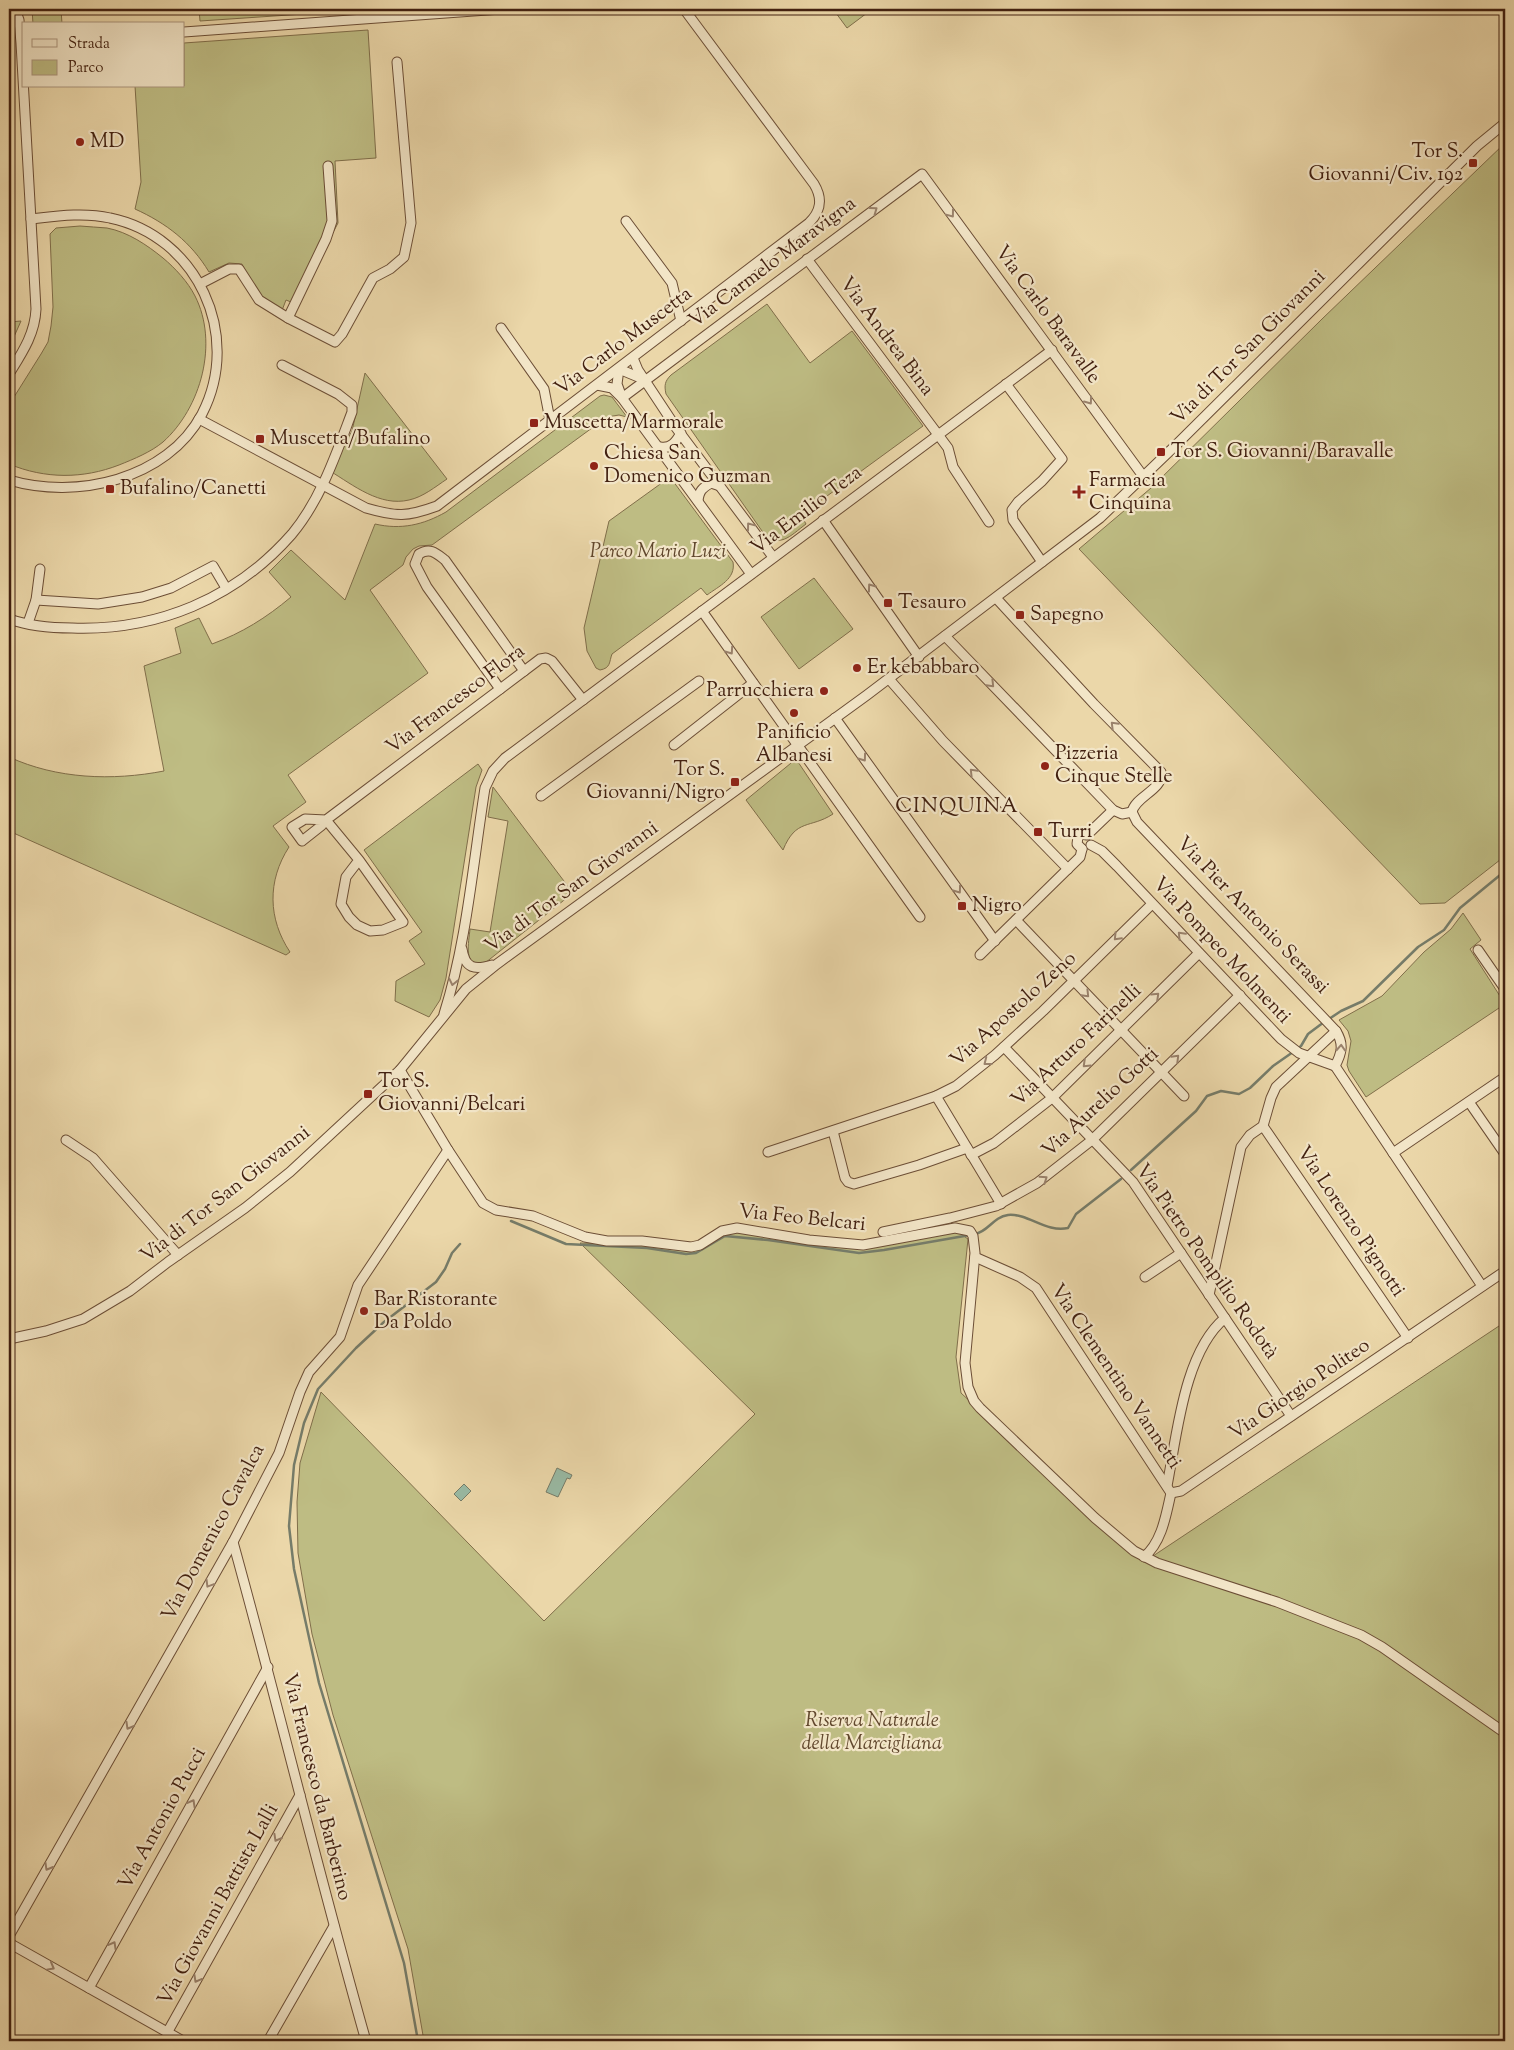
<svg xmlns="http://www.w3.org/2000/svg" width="1514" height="2050" font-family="'Sorts Mill Goudy',serif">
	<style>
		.green { fill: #bebc83; stroke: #806e4a }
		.water { fill: #99baa4; stroke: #767c69 }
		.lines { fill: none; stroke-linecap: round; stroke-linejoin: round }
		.stream { stroke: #767c69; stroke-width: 2.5 }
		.minor-casing { stroke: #6c4e36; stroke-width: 11 }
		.minor { stroke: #f2e5c7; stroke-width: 9 }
		.oneway { stroke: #9a826c }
		.poi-dot { fill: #8f2418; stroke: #f2e5c7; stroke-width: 2 }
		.labels { text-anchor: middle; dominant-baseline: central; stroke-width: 4.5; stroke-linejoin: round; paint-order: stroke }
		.poi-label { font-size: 20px; fill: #422010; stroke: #f2e5c7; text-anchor: start }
		.street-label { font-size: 20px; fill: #422010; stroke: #f2e5c7 }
		.park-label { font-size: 20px; font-style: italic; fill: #61472d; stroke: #f2e5c7 }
		.neighbourhood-label { font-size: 21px; letter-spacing: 1px; fill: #422010; stroke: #f2e5c7 }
	</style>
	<rect width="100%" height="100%" fill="#ebd7a9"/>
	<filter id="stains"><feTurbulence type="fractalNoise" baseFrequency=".004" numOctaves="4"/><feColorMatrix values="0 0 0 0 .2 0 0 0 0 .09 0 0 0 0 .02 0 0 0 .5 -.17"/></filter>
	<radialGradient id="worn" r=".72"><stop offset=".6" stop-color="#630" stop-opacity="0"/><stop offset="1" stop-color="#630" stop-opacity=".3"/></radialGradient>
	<g class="green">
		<path d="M32 9H61L62 24H33Z"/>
		<path d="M199 9H378L200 21Z"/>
		<path d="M833 9H864L867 13 847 28Z"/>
		<path d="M368 30 376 158 335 161 338 223 296 304 286 300 281 313 257 298 242 264 229 263 209 272C191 242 166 223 135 209L141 182 135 86H184V43Z"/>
		<path d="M1505 143V856L1445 903 1420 904 1079 549 1151 488 1322 319Z"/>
		<path d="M80 226C89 227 98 227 107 228 128 232 147 245 163 258 175 268 188 282 195 296 219 343 201 408 163 442 151 452 134 459 119 465 83 479 45 479 9 464V405L41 354 48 342 51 326 53 307 50 234 56 228Z"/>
		<path d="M767 304 810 363 852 331 923 426 801 515 806 524C790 536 779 550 762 531L666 394C664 385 665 381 671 375Z"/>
		<path d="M21 321 9 348V322Z"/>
		<path d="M365 373 447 479C435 487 423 497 409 500 380 507 353 485 330 471L352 431Z"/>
		<path d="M604 395 612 397 627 417 619 415 607 417 432 545 419 546 413 549 406 557 403 565 370 590 428 673 288 775 306 802 273 826 289 847C267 881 268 919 290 952L286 955 9 831V757C57 779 112 781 164 771L144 666 181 653 175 628 199 618 212 644C242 633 266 618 291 597L269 572 291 550 345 600 375 524C401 530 423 525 446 512L600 396Z"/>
		<path d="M670 477 733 562C736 579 719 586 707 595L701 588 612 654C609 662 611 668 600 670L596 668 587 651 584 628 609 521Z"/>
		<path d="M814 578 853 629 799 669 761 617Z"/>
		<path d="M796 759 833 814C810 829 796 818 783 850L746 800Z"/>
		<path d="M478 764 482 770 476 787 446 978 440 1000 429 1017 395 1001 396 981 425 964 409 941 422 932 364 850Z"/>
		<path d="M493 787 573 893 485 963C462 970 469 941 470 929L490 932 508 821 488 817Z"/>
		<path d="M1463 913 1481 940 1470 949 1505 1004 1366 1097 1349 1071 1347 1065 1351 1041 1348 1031 1339 1020 1382 996 1424 952 1451 929Z"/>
		<path d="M724 1232 756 1233 861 1249 958 1232 968 1239 956 1357 961 1393 1144 1562 1505 1322V2041H424L408 1949 333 1715 312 1634 298 1553 297 1502 300 1463 321 1392 544 1621 755 1414 580 1243 651 1245 670 1249 692 1250Z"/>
	</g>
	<g class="water">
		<path d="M557 1468 572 1475 570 1479 567 1478 558 1497 546 1492Z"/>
		<path d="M464 1484 471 1491 461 1501 454 1494Z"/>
	</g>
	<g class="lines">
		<g class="stream">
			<path d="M1297 1049 1301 1046 1308 1034 1320 1025 1341 1011 1363 1001 1418 947 1444 930 1460 908 1505 871"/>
			<path d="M1131 1170 1196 1111 1207 1096 1221 1091 1239 1094 1250 1088 1273 1066 1293 1052"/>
			<path d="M511 1221 566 1244 647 1248 686 1254 696 1253 725 1236 768 1240 859 1253 884 1250 970 1235"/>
			<path d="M975 1234C988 1232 993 1217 1008 1215 1028 1213 1046 1233 1068 1228L1076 1214 1121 1179"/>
			<path d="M418 2041 404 1963 319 1683 294 1569 289 1526 294 1465 304 1423 318 1389 356 1348 384 1322 436 1282 445 1269 452 1253 460 1244"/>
		</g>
		<defs>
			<g id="minor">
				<path d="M184 32 501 9"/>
				<path d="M626 221 672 283 681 321"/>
				<path d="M807 259 948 448 953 467 989 522"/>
				<path d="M200 284 229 269H239L259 300 288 318 335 342 342 334 373 278 390 269 404 257 411 223 397 62"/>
				<path d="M288 318 326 239 332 221 328 166"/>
				<path d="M501 328 544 389 550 420"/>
				<path d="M633 358 638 370 677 429 773 557"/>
				<path d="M619 369 617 384 621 395"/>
				<path d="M619 369 643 379"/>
				<path d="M9 374C22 353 35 334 36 309L21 43 19 20 15 9"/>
				<path d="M1006 384 1062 459 1042 481 1018 502 1012 510 1013 520 1042 562"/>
				<path d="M597 385 612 388 622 398 751 574"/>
				<path d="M622 398 922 174 1143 476"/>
				<path d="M199 419 366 508C397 517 407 517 437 506L809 223C821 211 823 199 814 184L684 9"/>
				<path d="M660 447C671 449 676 442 681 433"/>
				<path d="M9 480C76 500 167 480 202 414 243 335 197 236 110 218 84 212 57 216 31 219"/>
				<path d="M698 501C699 491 702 488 711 483L720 486"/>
				<path d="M823 520 919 657"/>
				<path d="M996 598 1094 704 1161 772C1164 790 1135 796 1132 812"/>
				<path d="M36 600 98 604 142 597 171 588 213 566 226 588"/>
				<path d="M702 611 920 917"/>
				<path d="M9 619C29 626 51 628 72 628 157 631 235 599 292 534 321 499 336 454 352 412V405L338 394 282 365"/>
				<path d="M28 623 36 600 40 569"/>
				<path d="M945 636 1113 810 1122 814 1132 812"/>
				<path d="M889 679 943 741 1068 869"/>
				<path d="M500 689 427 587 415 564 419 554C430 547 436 553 445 560L524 671"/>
				<path d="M835 718 995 941"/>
				<path d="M674 745 753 683"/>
				<path d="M541 796 699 681"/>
				<path d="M1132 812 1137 822 1336 1031C1344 1044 1342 1053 1335 1066"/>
				<path d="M1091 845 1102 851 1117 866 1281 1039 1299 1053 1335 1066"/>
				<path d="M1082 849 1077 844 1078 837 1082 834 1087 835 1113 810"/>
				<path d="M359 860 346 877 341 904 349 917 357 925 370 931 383 930 403 922 359 860 326 820 305 819 292 827 302 841 321 826 326 820 540 659 546 658 552 661 583 700"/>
				<path d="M1016 920 1184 1096"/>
				<path d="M462 949C465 969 475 970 492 965"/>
				<path d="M1478 950 1505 989"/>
				<path d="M980 955 1080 857 1082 849"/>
				<path d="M444 1014C467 941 473 863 485 788L493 771 505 758 1052 350"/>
				<path d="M1004 1047 1133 1182 1291 1416"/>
				<path d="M1335 1066 1482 1286"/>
				<path d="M400 1070 448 1150 483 1203 496 1210 533 1216 585 1237 607 1241H642L691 1247 700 1245 722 1231 737 1228 809 1240 863 1245 955 1228 970 1231 973 1236 975 1253 965 1363 968 1387 974 1401 980 1408 1095 1518 1134 1551 1157 1563 1277 1602 1361 1635 1382 1647 1505 1733"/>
				<path d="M936 1096 1001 1204"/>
				<path d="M1469 1102 1505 1154"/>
				<path d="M1263 1126 1408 1338"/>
				<path d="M833 1131 845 1178 848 1182 854 1184 919 1165 967 1148"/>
				<path d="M66 1140 93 1158 178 1255"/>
				<path d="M768 1152 910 1105 936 1096 956 1086 995 1055 1043 1011 1152 904"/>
				<path d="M1393 1153 1505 1077"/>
				<path d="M971 1155 994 1143 1052 1098 1199 953"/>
				<path d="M883 1232 950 1218 996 1206 1037 1183 1092 1140 1240 995"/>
				<path d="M975 1257 1020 1277 1036 1288 1171 1493"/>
				<path d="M1145 1277 1181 1253"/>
				<path d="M1209 1295 1241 1147 1250 1135 1263 1126 1271 1098 1276 1087 1336 1031"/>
				<path d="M9 1339 46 1331 83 1319 130 1291 168 1262 245 1208 290 1172 400 1070 466 989 497 964 867 695 1100 518 1176 445 1477 146 1505 123"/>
				<path d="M1167 1486C1177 1435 1184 1352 1225 1318"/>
				<path d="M1171 1493 1181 1491 1505 1271"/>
				<path d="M233 1542C279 1708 319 1876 366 2041"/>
				<path d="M1144 1557C1162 1542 1166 1515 1171 1493"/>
				<path d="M9 1936 233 1542 279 1453 300 1392 309 1372 340 1337 358 1285 448 1150"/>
				<path d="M9 1943 183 2041"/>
				<path d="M89 1988 268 1667"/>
				<path d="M167 2033 300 1795"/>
				<path d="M268 2041 334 1926"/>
			</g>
		</defs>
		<use href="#minor" class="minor-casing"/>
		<use href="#minor" class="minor"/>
	</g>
	<defs><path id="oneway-chevron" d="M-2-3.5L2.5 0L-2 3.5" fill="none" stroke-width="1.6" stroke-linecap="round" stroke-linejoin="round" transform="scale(1.25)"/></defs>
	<g class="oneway">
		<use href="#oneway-chevron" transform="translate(874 210) rotate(-36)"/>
		<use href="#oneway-chevron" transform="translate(951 214) rotate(53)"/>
		<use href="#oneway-chevron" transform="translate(1089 401) rotate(54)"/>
		<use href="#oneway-chevron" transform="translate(750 526) rotate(-127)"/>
		<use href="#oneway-chevron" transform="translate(871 587) rotate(-126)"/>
		<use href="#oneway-chevron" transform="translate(730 651) rotate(55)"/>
		<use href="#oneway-chevron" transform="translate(991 684) rotate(46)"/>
		<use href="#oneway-chevron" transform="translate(1114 725) rotate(-135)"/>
		<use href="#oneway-chevron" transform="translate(863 758) rotate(54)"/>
		<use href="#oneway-chevron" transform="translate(973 772) rotate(-134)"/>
		<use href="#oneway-chevron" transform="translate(958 890) rotate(54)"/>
		<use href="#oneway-chevron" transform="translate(1181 935) rotate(-134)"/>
		<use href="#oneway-chevron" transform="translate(1117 937) rotate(134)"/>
		<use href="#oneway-chevron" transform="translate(453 982) rotate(102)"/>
		<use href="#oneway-chevron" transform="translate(1086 994) rotate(46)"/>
		<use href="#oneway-chevron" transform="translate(1156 996) rotate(-44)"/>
		<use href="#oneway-chevron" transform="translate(1341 1048) rotate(-87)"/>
		<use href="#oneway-chevron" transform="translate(1176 1058) rotate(-45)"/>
		<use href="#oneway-chevron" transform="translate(987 1062) rotate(142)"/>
		<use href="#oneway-chevron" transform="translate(1086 1064) rotate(136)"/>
		<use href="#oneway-chevron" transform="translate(1044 1179) rotate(-34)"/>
		<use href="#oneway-chevron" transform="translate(209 1584) rotate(121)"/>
		<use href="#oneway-chevron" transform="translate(129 1726) rotate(120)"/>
		<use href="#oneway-chevron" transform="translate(192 1803) rotate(-61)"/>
		<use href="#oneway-chevron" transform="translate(277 1838) rotate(119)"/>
		<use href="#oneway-chevron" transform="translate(48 1867) rotate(120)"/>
		<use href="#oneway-chevron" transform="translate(113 1945) rotate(-61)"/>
		<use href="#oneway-chevron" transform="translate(51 1967) rotate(29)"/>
		<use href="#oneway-chevron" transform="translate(197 1979) rotate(119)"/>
	</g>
	<g class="poi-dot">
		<circle cx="80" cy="142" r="5"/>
		<rect x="1468" y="158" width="10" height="10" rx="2.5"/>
		<rect x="529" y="418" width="10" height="10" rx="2.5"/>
		<rect x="255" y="434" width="10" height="10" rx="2.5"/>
		<rect x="1156" y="447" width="10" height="10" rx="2.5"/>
		<circle cx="594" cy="466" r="5"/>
		<rect x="105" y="484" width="10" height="10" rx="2.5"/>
		<path d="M1076.5 484.5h5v5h5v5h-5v5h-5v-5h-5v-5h5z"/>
		<rect x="883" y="598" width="10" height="10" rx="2.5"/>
		<rect x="1015" y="610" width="10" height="10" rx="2.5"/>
		<circle cx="857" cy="668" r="5"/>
		<circle cx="824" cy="691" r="5"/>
		<circle cx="794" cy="713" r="5"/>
		<circle cx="1045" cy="766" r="5"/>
		<rect x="730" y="777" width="10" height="10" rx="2.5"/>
		<rect x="1033" y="827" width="10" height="10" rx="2.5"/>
		<rect x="957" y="901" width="10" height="10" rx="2.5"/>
		<rect x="363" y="1089" width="10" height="10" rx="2.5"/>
		<circle cx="364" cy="1311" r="5"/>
	</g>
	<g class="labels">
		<g class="poi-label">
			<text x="90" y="142">MD</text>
			<text x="1463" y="152" text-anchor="end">Tor S.<tspan x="1463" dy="23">Giovanni/Civ. 192</tspan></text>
			<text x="544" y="423">Muscetta/Marmorale</text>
			<text x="270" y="439">Muscetta/Bufalino</text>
			<text x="1171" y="452">Tor S. Giovanni/Baravalle</text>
			<text x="604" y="454">Chiesa San<tspan x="604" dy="23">Domenico Guzman</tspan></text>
			<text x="1089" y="481">Farmacia<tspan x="1089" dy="23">Cinquina</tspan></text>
			<text x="120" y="489">Bufalino/Canetti</text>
			<text x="898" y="603">Tesauro</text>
			<text x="1030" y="615">Sapegno</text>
			<text x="867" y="668">Er kebabbaro</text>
			<text x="814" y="691" text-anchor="end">Parrucchiera</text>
			<text x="794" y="733" text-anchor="middle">Panificio<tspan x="794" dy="23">Albanesi</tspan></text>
			<text x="1055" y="754">Pizzeria<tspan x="1055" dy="23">Cinque Stelle</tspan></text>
			<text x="725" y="770" text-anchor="end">Tor S.<tspan x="725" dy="23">Giovanni/Nigro</tspan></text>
			<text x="1048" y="832">Turri</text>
			<text x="972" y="906">Nigro</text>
			<text x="378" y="1082">Tor S.<tspan x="378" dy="23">Giovanni/Belcari</tspan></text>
			<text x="374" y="1300">Bar Ristorante<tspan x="374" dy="23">Da Poldo</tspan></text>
		</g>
		<g class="street-label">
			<text transform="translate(773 263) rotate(-37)">Via Carmelo Maravigna</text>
			<text transform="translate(1047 315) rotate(54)">Via Carlo Baravalle</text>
			<text transform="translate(886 337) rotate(53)">Via Andrea Bina</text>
			<text transform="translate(624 342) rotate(-37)">Via Carlo Muscetta</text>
			<text transform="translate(1249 348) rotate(-45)">Via di Tor San Giovanni</text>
			<text transform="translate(807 511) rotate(-37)">Via Emilio Teza</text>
			<text transform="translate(456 700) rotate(-37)">Via Francesco Flora</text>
			<text transform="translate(572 888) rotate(-36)">Via di Tor San Giovanni</text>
			<text transform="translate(1252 916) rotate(46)">Via Pier Antonio Serassi</text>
			<text transform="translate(1221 951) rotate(47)">Via Pompeo Molmenti</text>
			<text transform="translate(1014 1010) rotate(-42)">Via Apostolo Zeno</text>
			<text transform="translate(1077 1046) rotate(-43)">Via Arturo Farinelli</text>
			<text transform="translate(1101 1103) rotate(-43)">Via Aurelio Gotti</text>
			<text transform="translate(226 1195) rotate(-38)">Via di Tor San Giovanni</text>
			<text transform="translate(802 1219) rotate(6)">Via Feo Belcari</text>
			<text transform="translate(1350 1222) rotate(56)">Via Lorenzo Pignotti</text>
			<text transform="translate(1206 1262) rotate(55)">Via Pietro Pompilio Rodotà</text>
			<text transform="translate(1115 1377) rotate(56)">Via Clementino Vannetti</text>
			<text transform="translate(1300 1390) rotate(-34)">Via Giorgio Politeo</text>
			<text transform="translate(214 1533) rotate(-62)">Via Domenico Cavalca</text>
			<text transform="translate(316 1787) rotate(76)">Via Francesco da Barberino</text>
			<text transform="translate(163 1819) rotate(-61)">Via Antonio Pucci</text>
			<text transform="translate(219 1905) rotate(-61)">Via Giovanni Battista Lalli</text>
		</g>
		<g class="park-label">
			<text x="658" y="552">Parco Mario Luzi</text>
			<text x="872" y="1721">Riserva Naturale<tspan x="872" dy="23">della Marcigliana</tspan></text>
		</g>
		<g class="neighbourhood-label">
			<text x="957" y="807">CINQUINA</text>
		</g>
	</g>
	<rect width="1514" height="2050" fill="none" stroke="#ebd7a9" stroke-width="30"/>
	<rect x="10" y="10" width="1494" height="2030" fill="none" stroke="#422010" stroke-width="2.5"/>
	<rect x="15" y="15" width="1484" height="2020" fill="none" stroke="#422010"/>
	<rect x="22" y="22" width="162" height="65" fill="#f2e5c7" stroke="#ac967e"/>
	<rect x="32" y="39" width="25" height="8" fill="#f2e5c7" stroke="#ac967e"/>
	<text x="68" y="48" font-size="15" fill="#422010">Strada</text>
	<rect x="32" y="60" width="25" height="15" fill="#bebc83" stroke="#ac967e"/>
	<text x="68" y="72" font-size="15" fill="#422010">Parco</text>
	<rect width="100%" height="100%" filter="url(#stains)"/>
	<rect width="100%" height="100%" fill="url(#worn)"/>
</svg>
